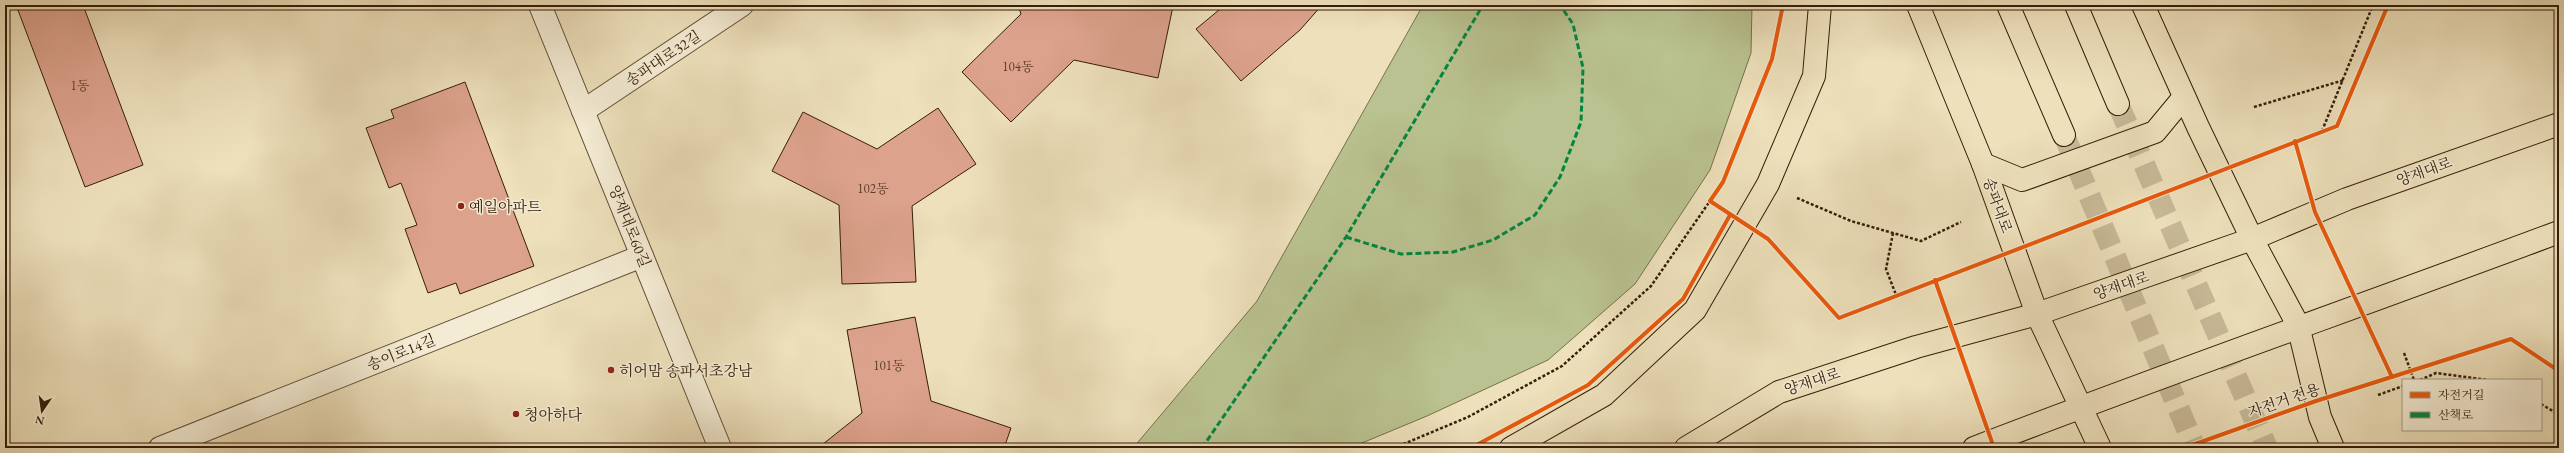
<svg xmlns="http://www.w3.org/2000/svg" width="2564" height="453" font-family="'EB Garamond','Noto Serif KR',serif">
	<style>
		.green { fill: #b9c290; stroke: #77704c }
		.building { fill: #dda28c; stroke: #351d08 }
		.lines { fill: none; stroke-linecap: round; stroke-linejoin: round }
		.primary-tunnel { stroke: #c8b997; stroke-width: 22; stroke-dasharray: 22 11; stroke-linecap: butt }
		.minor-casing { stroke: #634e35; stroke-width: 24 }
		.primary-casing { stroke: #351d08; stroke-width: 24 }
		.path { stroke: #351d08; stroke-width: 2.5; stroke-dasharray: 3 2; stroke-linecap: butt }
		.minor { stroke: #f3ebd3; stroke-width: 22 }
		.primary { stroke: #ede0bb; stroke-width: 22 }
		.quiet { stroke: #00873e; stroke-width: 3; stroke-dasharray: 6 3; stroke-linecap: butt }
		.cycleway-casing { stroke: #f3ebd3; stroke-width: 6 }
		.cycleway { stroke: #e8590c; stroke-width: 4 }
		.poi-dot { fill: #8f2418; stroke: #f3ebd3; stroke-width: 1.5 }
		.labels { text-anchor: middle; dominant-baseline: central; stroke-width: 3; stroke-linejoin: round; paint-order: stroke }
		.number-label { font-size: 13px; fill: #5f3e29 }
		.street-label { font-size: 15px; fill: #351d08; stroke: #f3ebd3 }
		.poi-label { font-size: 15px; fill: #351d08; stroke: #f3ebd3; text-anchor: start }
	</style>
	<rect width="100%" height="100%" fill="#ede0bb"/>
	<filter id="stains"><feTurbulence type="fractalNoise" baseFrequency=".005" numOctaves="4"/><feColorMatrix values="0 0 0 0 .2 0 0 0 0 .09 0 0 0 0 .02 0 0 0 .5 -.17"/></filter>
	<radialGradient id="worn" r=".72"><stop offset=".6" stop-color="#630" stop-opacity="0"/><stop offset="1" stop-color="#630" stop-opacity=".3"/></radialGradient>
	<path class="green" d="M1423 5H1752L1751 53 1710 170 1635 284 1548 360 1427 416 1350 448H1133L1257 301Z"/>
	<g class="building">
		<path d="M16 5H83L143 165 85 187Z"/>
		<path d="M1018 5 1173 6 1158 78 1074 60 1011 122 962 72 1021 14Z"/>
		<path d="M1225 5H1322L1300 30 1241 81 1196 29Z"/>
		<path d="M465 82 534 266 460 294 456 283 428 293 405 229 417 225 401 183 389 188 366 128 394 118 391 110Z"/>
		<path d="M938 108 976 164 912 206 916 282 842 284 839 205 772 171 803 112 877 149Z"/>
		<path d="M915 317 931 401 1011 428 1004 448H818L862 413 847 330Z"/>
	</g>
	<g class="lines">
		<g class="primary-tunnel">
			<path d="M2118 104 2267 448"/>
			<path d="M2064 135 2195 448"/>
		</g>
		<defs>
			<g id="minor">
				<path d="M540 5 720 448"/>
				<path d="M583 111 742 5"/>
				<path d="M160 448 642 256"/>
			</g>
			<g id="primary">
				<path d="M1918 5 1983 164 2037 314 2100 448"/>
				<path d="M2008 5 2064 135"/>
				<path d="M2076 5 2118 104"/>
				<path d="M2143 5 2198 127 2252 239 2298 325 2320 417 2333 448"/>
				<path d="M1983 164 2022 180 2155 132 2184 97"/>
				<path d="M1511 448 1604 395 1695 310 1768 184 1814 76 1820 5"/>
				<path d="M1686 448 1779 392 1916 347 2037 314 2252 239 2347 199 2559 124"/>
				<path d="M1974 448C2168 373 2364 305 2559 232"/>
			</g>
		</defs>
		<use href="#minor" class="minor-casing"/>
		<use href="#primary" class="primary-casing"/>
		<g class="path">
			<path d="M2254 107 2344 80"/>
			<path d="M2322 131 2373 5"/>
			<path d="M1797 198 1851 221 1921 241 1961 222"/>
			<path d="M1893 233 1886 269 1898 300"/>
			<path d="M2404 353 2414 380"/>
			<path d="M2420 380 2436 373 2488 380"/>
			<path d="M2378 395 2403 386"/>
			<path d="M2541 404 2558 414"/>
			<path d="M1394 448 1468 417 1562 366 1651 286 1710 201"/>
		</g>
		<use href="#minor" class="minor"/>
		<use href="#primary" class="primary"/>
		<g class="quiet">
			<path d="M1346 237 1401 254 1453 252 1493 240 1535 215 1560 177 1581 122 1583 68 1573 24 1560 5"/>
			<path d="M1202 448 1346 237 1483 5"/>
		</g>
		<defs>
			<g id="cycleway">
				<path d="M1783 5 1772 59 1723 182 1710 201 1768 239 1839 318 2337 126 2388 5"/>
				<path d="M2295 141 2315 212 2392 377"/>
				<path d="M1935 280 1994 448"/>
				<path d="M1471 448 1588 385 1683 299 1730 215"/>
				<path d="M2184 448 2316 401 2511 339 2559 371"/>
			</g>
		</defs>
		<use href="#cycleway" class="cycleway-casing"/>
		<use href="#cycleway" class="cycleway"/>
	</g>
	<g class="poi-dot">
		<circle cx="461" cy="206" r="4"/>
		<circle cx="611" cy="370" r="4"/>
		<circle cx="516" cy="414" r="4"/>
	</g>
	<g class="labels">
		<g class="number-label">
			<text x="1018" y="66">104동</text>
			<text x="80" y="85">1동</text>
			<text x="873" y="188">102동</text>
			<text x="889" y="365">101동</text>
		</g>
		<g class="street-label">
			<text transform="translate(663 58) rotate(-34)">송파대로32길</text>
			<text transform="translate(2424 171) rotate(-20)">양재대로</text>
			<text transform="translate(1998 205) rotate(70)">송파대로</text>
			<text transform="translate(630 226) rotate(68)">양재대로60길</text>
			<text transform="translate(2121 285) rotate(-19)">양재대로</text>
			<text transform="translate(401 352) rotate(-22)">송이로14길</text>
			<text transform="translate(1812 381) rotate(-18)">양재대로</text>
			<text transform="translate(2284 400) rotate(-19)">자전거 전용</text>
		</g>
		<g class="poi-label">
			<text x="469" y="206">예일아파트</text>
			<text x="619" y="370">히어맘 송파서초강남</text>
			<text x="524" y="414">청아하다</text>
		</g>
	</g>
	<rect width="2564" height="453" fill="none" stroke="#ede0bb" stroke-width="20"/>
	<rect x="6" y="6" width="2552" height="441" fill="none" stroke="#351d08" stroke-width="2"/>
	<rect x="10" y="10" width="2544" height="433" fill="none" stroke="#351d08"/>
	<rect x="2402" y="379" width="140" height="52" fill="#f3ebd3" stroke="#a79982"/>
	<rect x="2410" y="392" width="20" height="6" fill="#e8590c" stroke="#a79982"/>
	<text x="2438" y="399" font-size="12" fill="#351d08">자전거길</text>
	<rect x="2410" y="412" width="20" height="6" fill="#00873e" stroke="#a79982"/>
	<text x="2438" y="419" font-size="12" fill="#351d08">산책로</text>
	<g transform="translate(42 411) rotate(193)" stroke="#f3ebd3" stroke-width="3" paint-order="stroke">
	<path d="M0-3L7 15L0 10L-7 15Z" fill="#351d08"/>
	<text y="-6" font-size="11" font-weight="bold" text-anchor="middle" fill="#351d08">N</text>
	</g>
	<rect width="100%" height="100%" filter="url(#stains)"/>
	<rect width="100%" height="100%" fill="url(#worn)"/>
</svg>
